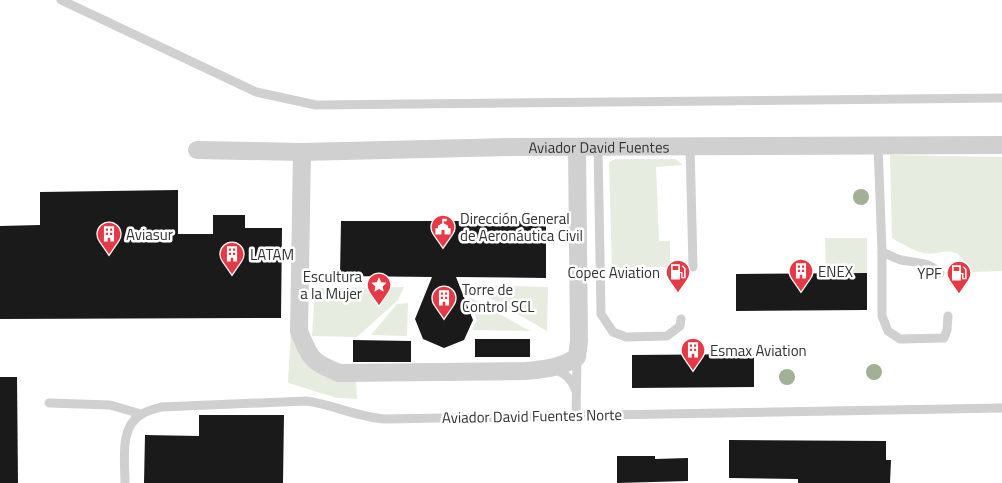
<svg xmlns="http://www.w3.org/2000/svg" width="1002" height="483" font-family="'Titillium Web',sans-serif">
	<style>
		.green { fill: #e6ecdf }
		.building { fill: #1a1a1a }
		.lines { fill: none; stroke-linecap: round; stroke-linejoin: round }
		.service { stroke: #d0d0d0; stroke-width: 9 }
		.minor { stroke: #d0d0d0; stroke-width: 18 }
		.tree { fill: #a2b095 }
		.labels { text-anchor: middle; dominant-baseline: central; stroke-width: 5; stroke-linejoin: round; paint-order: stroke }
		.street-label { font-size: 15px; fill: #333; stroke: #fff }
		.poi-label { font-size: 15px; fill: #333; stroke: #fff; text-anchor: start }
	</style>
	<rect width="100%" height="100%" fill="#fff"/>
	<g class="green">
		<path d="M890 155 1002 157V271L968 272C957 237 941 259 920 252 910 249 901 243 892 238Z"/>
		<path d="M616 159H675L683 165 656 167 659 241H670V267L612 268 609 162Z"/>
		<path d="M825 238H867V273L826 274Z"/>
		<path d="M467 285 548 287 547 331Z"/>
		<path d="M404 287 398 300 357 337 312 336 315 288Z"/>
		<path d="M469 297 530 331 472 330 477 320Z"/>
		<path d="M408 303 407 336 371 335 397 304Z"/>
		<path d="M291 330 303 360 314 369 356 379 357 399 337 398 288 383Z"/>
	</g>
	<g class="building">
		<path d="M178 190V234H213V215H245V228H282L281 318 0 319V226L40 225V192Z"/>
		<path d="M341 221H546V278L456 277 473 320 464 340 444 348 423 339 415 319 432 277 340 276Z"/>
		<path d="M867 273V310L736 311V274Z"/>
		<rect x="475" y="339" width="55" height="18"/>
		<path d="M353 340 411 341V362H353Z"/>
		<path d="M754 354V387L632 388V355Z"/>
		<path d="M0 377H17L18 483H0Z"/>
		<path d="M199 415H284L283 483H144L145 435 199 436Z"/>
		<path d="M729 440 886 441V460H891L890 483H798V479L729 478Z"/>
		<path d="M617 456H655V459L688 458V481L617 483Z"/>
	</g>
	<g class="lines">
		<g class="service">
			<path d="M61 0 256 92 316 105 1002 98"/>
			<path d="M878 145 882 252C888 254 894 258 901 260 916 263 928 261 940 273"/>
			<path d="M690 146 693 267"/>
			<path d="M598 147 601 314 613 332 626 337 667 336 680 326 681 319"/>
			<path d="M882 252V316L888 331 900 339 944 338 947 330 948 316"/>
			<path d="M555 369C565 374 571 378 575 389"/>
			<path d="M49 403 110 405 141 414"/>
			<path d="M576 416 577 357"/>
			<path d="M125 483C125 461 119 426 142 414 148 410 155 409 161 407L306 401C333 404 358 418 386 419L1002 408"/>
		</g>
		<g class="minor">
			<path id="s1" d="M197 150 302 152 515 147 1002 145"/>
			<path d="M302 152 299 331C310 358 311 362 339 373L526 371C545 369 561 368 577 357L579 341 577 147"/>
		</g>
	</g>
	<g class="tree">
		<circle cx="861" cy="197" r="8"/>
		<circle cx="874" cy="372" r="8"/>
		<circle cx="787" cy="377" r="8"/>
	</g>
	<defs>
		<symbol id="civic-pin" viewBox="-11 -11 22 30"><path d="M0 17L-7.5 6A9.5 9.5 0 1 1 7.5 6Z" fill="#e63946" stroke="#fff"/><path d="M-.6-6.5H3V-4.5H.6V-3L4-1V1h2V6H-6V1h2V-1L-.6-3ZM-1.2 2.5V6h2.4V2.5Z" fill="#fff"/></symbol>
		<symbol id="building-pin" viewBox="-11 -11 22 30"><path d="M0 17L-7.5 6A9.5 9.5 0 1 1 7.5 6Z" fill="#e63946" stroke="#fff"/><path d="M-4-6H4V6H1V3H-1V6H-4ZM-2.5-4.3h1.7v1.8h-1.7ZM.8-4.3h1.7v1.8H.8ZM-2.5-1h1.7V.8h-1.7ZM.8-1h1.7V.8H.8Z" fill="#fff"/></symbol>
		<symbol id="fuel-pin" viewBox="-11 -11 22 30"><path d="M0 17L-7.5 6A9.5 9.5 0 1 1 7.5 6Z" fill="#e63946" stroke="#fff"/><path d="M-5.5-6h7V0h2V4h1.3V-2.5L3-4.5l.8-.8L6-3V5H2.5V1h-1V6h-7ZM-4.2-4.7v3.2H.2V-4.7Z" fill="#fff"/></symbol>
		<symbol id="sight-pin" viewBox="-11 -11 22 30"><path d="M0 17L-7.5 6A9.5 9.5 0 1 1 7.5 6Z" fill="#e63946" stroke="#fff"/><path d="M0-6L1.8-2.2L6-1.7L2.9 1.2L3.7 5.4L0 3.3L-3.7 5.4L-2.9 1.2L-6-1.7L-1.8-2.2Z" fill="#fff"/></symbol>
	</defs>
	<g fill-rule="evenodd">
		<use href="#civic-pin" x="429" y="213" width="28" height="38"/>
		<use href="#building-pin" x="95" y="220" width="28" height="38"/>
		<use href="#building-pin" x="218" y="240" width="28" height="38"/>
		<use href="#building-pin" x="787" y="257" width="28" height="38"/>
		<use href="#fuel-pin" x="664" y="258" width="28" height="38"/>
		<use href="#fuel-pin" x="945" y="259" width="28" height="38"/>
		<use href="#sight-pin" x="365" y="271" width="28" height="38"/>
		<use href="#building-pin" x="430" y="284" width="28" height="38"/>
		<use href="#building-pin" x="679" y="336" width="28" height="38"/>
	</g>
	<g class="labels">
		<g class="street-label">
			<text stroke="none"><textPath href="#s1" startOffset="402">Aviador David Fuentes</textPath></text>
			<text transform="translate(532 416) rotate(-1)">Aviador David Fuentes Norte</text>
		</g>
		<g class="poi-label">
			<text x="460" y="218">Dirección General<tspan x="460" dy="17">de Aeronáutica Civil</tspan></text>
			<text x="126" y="234">Aviasur</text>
			<text x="250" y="254">LATAM</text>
			<text x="818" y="271">ENEX</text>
			<text x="660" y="272" text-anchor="end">Copec Aviation</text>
			<text x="942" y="273" text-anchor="end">YPF</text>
			<text x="362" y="276" text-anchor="end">Escultura<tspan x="362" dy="17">a la Mujer</tspan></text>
			<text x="462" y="289">Torre de<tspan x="462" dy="17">Control SCL</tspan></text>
			<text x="710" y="350">Esmax Aviation</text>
		</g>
	</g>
</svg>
